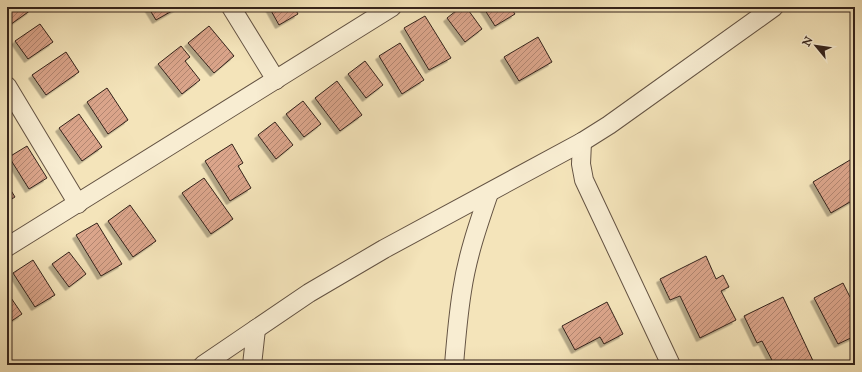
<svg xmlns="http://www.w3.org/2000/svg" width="862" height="372" font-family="'IM FELL Great Primer',serif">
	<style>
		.building { fill: url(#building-hatch); stroke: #34231b; filter: url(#shadow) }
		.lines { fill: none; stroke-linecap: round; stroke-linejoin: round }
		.minor-casing { stroke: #645343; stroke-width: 20 }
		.minor { stroke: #f8edd2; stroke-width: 18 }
	</style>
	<defs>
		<pattern id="building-hatch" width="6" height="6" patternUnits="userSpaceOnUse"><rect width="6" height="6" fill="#dba58b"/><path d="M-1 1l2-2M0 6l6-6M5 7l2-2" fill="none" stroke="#b28671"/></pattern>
		<filter id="shadow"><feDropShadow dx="-3.5" dy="3.5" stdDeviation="0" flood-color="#0004"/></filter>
	</defs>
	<rect width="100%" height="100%" fill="#f4e4ba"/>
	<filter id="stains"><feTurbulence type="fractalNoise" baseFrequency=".005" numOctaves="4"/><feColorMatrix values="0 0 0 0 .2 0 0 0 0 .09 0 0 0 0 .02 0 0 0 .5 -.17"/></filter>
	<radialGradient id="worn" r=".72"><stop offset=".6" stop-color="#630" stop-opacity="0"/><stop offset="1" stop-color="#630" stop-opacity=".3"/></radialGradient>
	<g class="building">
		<path d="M7 7H29L31 10 7 27Z"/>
		<path d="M148 7H179L156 20Z"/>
		<path d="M269 7H294L298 14 279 25Z"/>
		<path d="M461 7H466L482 29 465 42 447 18Z"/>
		<path d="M483 7H510L515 14 495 26Z"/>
		<path d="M425 16 451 58 429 70 404 28Z"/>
		<path d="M40 24 53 42 28 59 15 41Z"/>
		<path d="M209 26 234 56 214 73 188 43Z"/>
		<path d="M538 37 552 62 519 81 504 57Z"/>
		<path d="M400 43 424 80 402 94 379 56Z"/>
		<path d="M181 46 190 57 185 61 200 80 182 94 158 64Z"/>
		<path d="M66 52 79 72 46 95 32 75Z"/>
		<path d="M365 61 383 85 366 98 348 74Z"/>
		<path d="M337 81 362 115 340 131 315 98Z"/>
		<path d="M107 88 128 120 108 134 87 102Z"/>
		<path d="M303 101 321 124 304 137 286 114Z"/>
		<path d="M79 114 102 147 82 161 59 128Z"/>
		<path d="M275 122 293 145 276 159 258 135Z"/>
		<path d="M232 144 243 163 238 166 251 188 230 201 205 161Z"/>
		<path d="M27 146 47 178 29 189 9 157Z"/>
		<path d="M850 160 855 168V199L831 213 813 182Z"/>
		<path d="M204 178 233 219 211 234 182 193Z"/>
		<path d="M7 184 15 197 7 202Z"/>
		<path d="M130 205 156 241 133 257 108 221Z"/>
		<path d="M97 223 122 264 101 276 76 235Z"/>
		<path d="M69 252 86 274 69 287 52 264Z"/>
		<path d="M706 256 716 279 723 275 729 287 721 291 736 320 700 338 680 296 670 300 660 279Z"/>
		<path d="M33 260 55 295 35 307 13 273Z"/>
		<path d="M843 283 850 297 855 295V336L838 344 814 298Z"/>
		<path d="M7 292 22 314 7 324Z"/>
		<path d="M783 297 815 365H771L774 364 762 341 757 343 744 316Z"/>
		<path d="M607 302 623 334 604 344 600 337 575 350 562 326Z"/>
	</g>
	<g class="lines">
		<defs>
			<g id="minor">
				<path d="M231 7 276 80"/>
				<path d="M7 86 78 204"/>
				<path d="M582 142 581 164 584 180 671 365"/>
				<path d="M7 247 392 7"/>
				<path d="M203 365 309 293 384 249 582 142 609 125 774 7"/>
				<path d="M252 365 256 329"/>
				<path d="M454 365C456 340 458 316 462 291 467 257 478 225 489 193"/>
			</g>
		</defs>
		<use href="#minor" class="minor-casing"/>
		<use href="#minor" class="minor"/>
	</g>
	<rect width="862" height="372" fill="none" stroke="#f4e4ba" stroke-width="24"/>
	<rect x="8" y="8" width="846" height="356" fill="none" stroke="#34231b" stroke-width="2"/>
	<rect x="12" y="12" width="838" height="348" fill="none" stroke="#34231b"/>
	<g transform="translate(816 46) rotate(299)" stroke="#f8edd2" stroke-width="3" paint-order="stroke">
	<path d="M0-3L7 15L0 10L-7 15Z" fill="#34231b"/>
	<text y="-6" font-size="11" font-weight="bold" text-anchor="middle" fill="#34231b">N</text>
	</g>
	<rect width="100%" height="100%" filter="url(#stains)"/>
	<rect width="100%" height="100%" fill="url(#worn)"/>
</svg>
